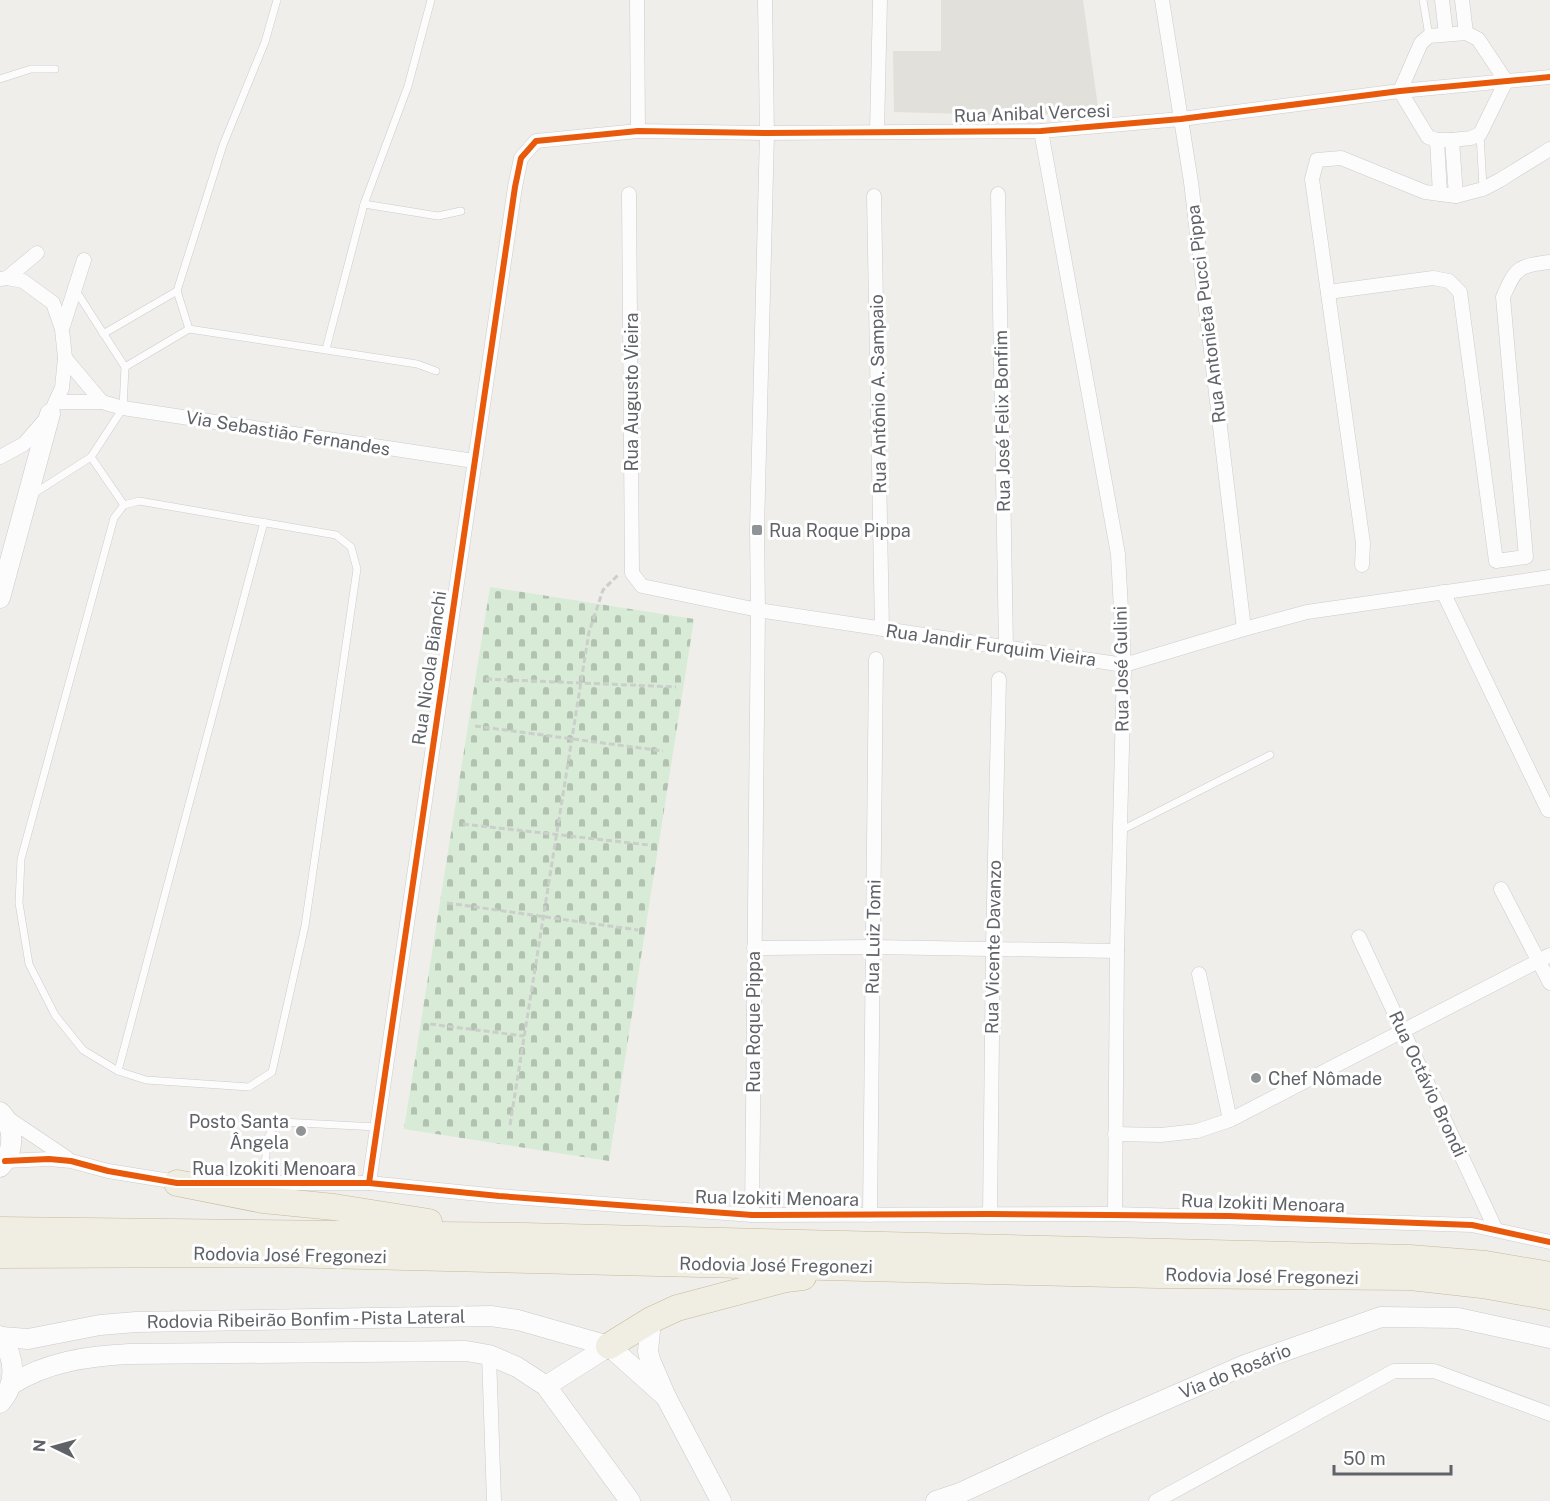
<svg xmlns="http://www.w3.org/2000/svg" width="1550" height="1501" font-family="'Public Sans',sans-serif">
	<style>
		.education { fill: #e2e0da }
		.cemetery { fill: url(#cemetery-stones) }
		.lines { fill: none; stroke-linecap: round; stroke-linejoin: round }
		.lane-casing { stroke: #cbcccc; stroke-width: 8 }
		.street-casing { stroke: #cbcccc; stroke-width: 15 }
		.secondary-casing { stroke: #cacacb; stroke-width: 21 }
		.highway-casing { stroke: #c8b996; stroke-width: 27 }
		.path { stroke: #cacfcc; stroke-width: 3; stroke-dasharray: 6 3; stroke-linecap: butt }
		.lane { stroke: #fdfcfc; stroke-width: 7 }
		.street { stroke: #fdfcfc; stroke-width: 14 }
		.secondary { stroke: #fdfcfc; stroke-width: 20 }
		.highway { stroke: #f0ede3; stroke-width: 26 }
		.cycleway-casing { stroke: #fff; stroke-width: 10 }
		.cycleway { stroke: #e8590c; stroke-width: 6 }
		.poi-dot { fill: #919496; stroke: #fff; stroke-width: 2 }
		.labels { text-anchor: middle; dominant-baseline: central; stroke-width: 6; stroke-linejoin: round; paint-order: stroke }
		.street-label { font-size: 18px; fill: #5f6368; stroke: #fff }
		.poi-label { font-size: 18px; fill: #5f6368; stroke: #fff; text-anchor: start }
	</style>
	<defs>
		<pattern id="cemetery-stones" width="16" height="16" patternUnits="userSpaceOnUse" patternTransform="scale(1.5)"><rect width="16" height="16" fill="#d8ebd6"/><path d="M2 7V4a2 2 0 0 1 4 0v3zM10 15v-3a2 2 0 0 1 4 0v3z" fill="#b2c2b1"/></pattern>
	</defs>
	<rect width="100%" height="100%" fill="#efeeea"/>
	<path class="education" d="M941 0H1083L1098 107 1034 116 894 112 893 51H941Z"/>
	<path class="cemetery" d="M490 587 694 619 609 1161 404 1129Z"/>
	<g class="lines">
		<defs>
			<g id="lane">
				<path d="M277 0 265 42 223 145 177 291 189 329 417 364 436 371"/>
				<path d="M1423 0 1429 36"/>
				<path d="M0 79 31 69H55"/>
				<path d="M1480 134 1483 188"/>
				<path d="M364 204 438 216 461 211"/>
				<path d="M103 334 177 291"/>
				<path d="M326 349 364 204 408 86 431 0"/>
				<path d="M125 367 189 329"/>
				<path d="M91 457 124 505"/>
				<path d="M33 494 91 457 123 408 125 367 76 291"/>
				<path d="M139 501 336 535 351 547 357 569 305 926 272 1072 249 1087 146 1080 118 1071 83 1050 55 1015 29 964 19 903 21 859 114 518 124 505Z"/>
				<path d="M1120 831 1270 755"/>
				<path d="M118 1071 264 522"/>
				<path d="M264 1182 267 1140 274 1125 281 1122 377 1127"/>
			</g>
			<g id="street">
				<path d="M637 0 638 131"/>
				<path d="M1162 0 1191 182 1244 629"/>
				<path d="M1442 0 1446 34"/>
				<path d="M1462 0 1466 33"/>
				<path d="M1466 33 1478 39 1506 81 1480 134 1471 138 1452 140H1437L1428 137 1400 91 1421 43 1429 36Z"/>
				<path d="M877 131 880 0"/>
				<path d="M1041 131 1118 554 1124 665 1117 951 1115 1214"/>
				<path d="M1437 140 1440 194"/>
				<path d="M1452 140 1456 196"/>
				<path d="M629 194 632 573 642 586 758 610 1124 665 1244 629 1307 612 1550 577"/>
				<path d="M998 194 1006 647"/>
				<path d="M874 196 882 629"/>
				<path d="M7 278 37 253"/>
				<path d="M0 279 7 278 23 281 53 303 62 329 65 358 62 388 50 414 24 444 0 457"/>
				<path d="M1328 292 1433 278 1449 281 1460 292 1496 561 1526 557 1503 297C1516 267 1518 266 1550 262"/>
				<path d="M62 329 84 260"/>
				<path d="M65 358 102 402"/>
				<path d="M56 402H102L123 408 474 461"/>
				<path d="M1362 565 1363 543 1312 179 1317 160 1341 158 1425 192 1456 196 1483 189 1500 180 1550 149"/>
				<path d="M1443 592 1548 810H1550"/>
				<path d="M1501 889 1550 983"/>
				<path d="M1359 937 1496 1230"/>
				<path d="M754 948 873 947 1117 951"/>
				<path d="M1199 974 1230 1120"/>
				<path d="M6 1117 67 1158"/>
				<path d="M1115 1134 1161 1135 1197 1131 1230 1120 1550 955"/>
				<path d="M5 1161 49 1159 71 1161 108 1171 183 1183"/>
				<path d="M223 1183H369L499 1196 752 1215 1115 1214 1472 1225 1550 1242"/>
				<path d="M369 1183 515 187 521 158 536 141 638 131 767 133 1041 131 1181 119 1400 91 1550 77"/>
				<path d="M990 1214 993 948 999 679"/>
				<path d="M752 1215 758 610 757 530 767 133 765 0"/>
				<path d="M870 1215 876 659"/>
				<path d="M489 1355 494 1501"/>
				<path d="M1156 1501 1394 1371H1434L1550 1414"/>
			</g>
			<g id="secondary">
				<path d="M0 598 50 414"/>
				<path d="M0 1112C15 1127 15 1151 0 1167"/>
				<path d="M651 1320 648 1351 650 1360 666 1397 721 1501"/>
				<path d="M0 1336C15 1357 18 1383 0 1403"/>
				<path d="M1 1337 28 1339 100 1325 136 1322 491 1316 518 1320 609 1346 666 1397"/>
				<path d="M12 1384C47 1362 88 1356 129 1354L466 1351 489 1355 517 1367 546 1386 630 1501"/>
				<path d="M546 1386 609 1346"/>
				<path d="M936 1501 960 1493 1107 1425 1245 1365 1381 1317 1458 1318 1550 1338"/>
			</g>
			<g id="highway">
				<path d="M177 1183 263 1200 334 1207 429 1222"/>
				<path d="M0 1230 524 1236 1410 1258 1486 1264 1550 1275"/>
				<path d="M0 1255 280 1254 1157 1275 1410 1277 1482 1285 1550 1297"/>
				<path d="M609 1346 651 1320 677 1308 786 1279 803 1277"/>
			</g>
		</defs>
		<use href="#lane" class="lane-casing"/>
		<use href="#street" class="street-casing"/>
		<use href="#secondary" class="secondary-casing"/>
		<use href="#highway" class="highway-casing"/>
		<g class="path">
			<path d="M486 679 676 687"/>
			<path d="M475 726 663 751"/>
			<path d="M463 824 649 845"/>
			<path d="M447 903 638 930"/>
			<path d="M430 1024 524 1036"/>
			<path d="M510 1125 589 632 603 590 618 575"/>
		</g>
		<use href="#lane" class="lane"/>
		<use href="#street" class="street"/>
		<use href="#secondary" class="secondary"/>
		<use href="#highway" class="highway"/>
		<defs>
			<g id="cycleway">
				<path d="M5 1161 49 1159 71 1161 108 1171 177 1183H369L499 1196 752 1215 990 1214 1229 1216 1472 1225 1550 1242"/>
				<path d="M369 1183 515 187 521 158 536 141 638 131 767 133 1041 131 1181 119 1400 91 1550 77"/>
			</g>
		</defs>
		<use href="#cycleway" class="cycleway-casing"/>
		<use href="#cycleway" class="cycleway"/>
	</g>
	<g class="poi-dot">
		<rect x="751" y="524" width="12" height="12" rx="3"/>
		<circle cx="1256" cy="1078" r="6"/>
		<circle cx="301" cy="1131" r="6"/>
	</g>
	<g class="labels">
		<g class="street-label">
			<text transform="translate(1032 113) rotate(-2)">Rua Anibal Vercesi</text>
			<text transform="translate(1206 314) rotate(-97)">Rua Antonieta Pucci Pippa</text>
			<text transform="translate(631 392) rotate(-90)">Rua Augusto Vieira</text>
			<text transform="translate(878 394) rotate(-91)">Rua Antônio A. Sampaio</text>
			<text transform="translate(1002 421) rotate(-91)">Rua José Felix Bonfim</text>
			<text transform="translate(288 433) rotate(9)">Via Sebastião Fernandes</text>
			<text transform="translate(991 645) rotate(8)">Rua Jandir Furquim Vieira</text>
			<text transform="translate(429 668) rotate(-82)">Rua Nicola Bianchi</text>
			<text transform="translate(1121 669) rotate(-91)">Rua José Gulini</text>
			<text transform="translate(873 937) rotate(-89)">Rua Luiz Tomi</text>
			<text transform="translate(993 947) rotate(-89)">Rua Vicente Davanzo</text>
			<text transform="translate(753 1022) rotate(-90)">Rua Roque Pippa</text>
			<text transform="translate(1428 1084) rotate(65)">Rua Octávio Brondi</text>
			<text x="274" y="1168">Rua Izokiti Menoara</text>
			<text transform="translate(777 1198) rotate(1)">Rua Izokiti Menoara</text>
			<text transform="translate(1263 1203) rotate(2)">Rua Izokiti Menoara</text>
			<text transform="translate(290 1255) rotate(1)">Rodovia José Fregonezi</text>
			<text transform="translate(776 1265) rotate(1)">Rodovia José Fregonezi</text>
			<text transform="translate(1262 1276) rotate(1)">Rodovia José Fregonezi</text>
			<text transform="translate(306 1319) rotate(-1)">Rodovia Ribeirão Bonfim - Pista Lateral</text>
			<text transform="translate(1235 1371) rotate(-22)">Via do Rosário</text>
		</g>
		<g class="poi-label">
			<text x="769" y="530">Rua Roque Pippa</text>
			<text x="1268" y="1078">Chef Nômade</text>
			<text x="289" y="1121" text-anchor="end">Posto Santa<tspan x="289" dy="21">Ângela</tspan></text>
		</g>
	</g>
	<g transform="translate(54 1447) rotate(275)" stroke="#ffffff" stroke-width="4.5" paint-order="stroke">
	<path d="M0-4.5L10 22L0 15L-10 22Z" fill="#5f6368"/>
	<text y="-9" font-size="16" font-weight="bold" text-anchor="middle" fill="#5f6368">N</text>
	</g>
	<path d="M1334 1465v9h117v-9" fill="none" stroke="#5f6368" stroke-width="3"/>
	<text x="1343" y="1465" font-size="18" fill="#5f6368" stroke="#ffffff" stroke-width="4.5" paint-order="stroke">50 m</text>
</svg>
